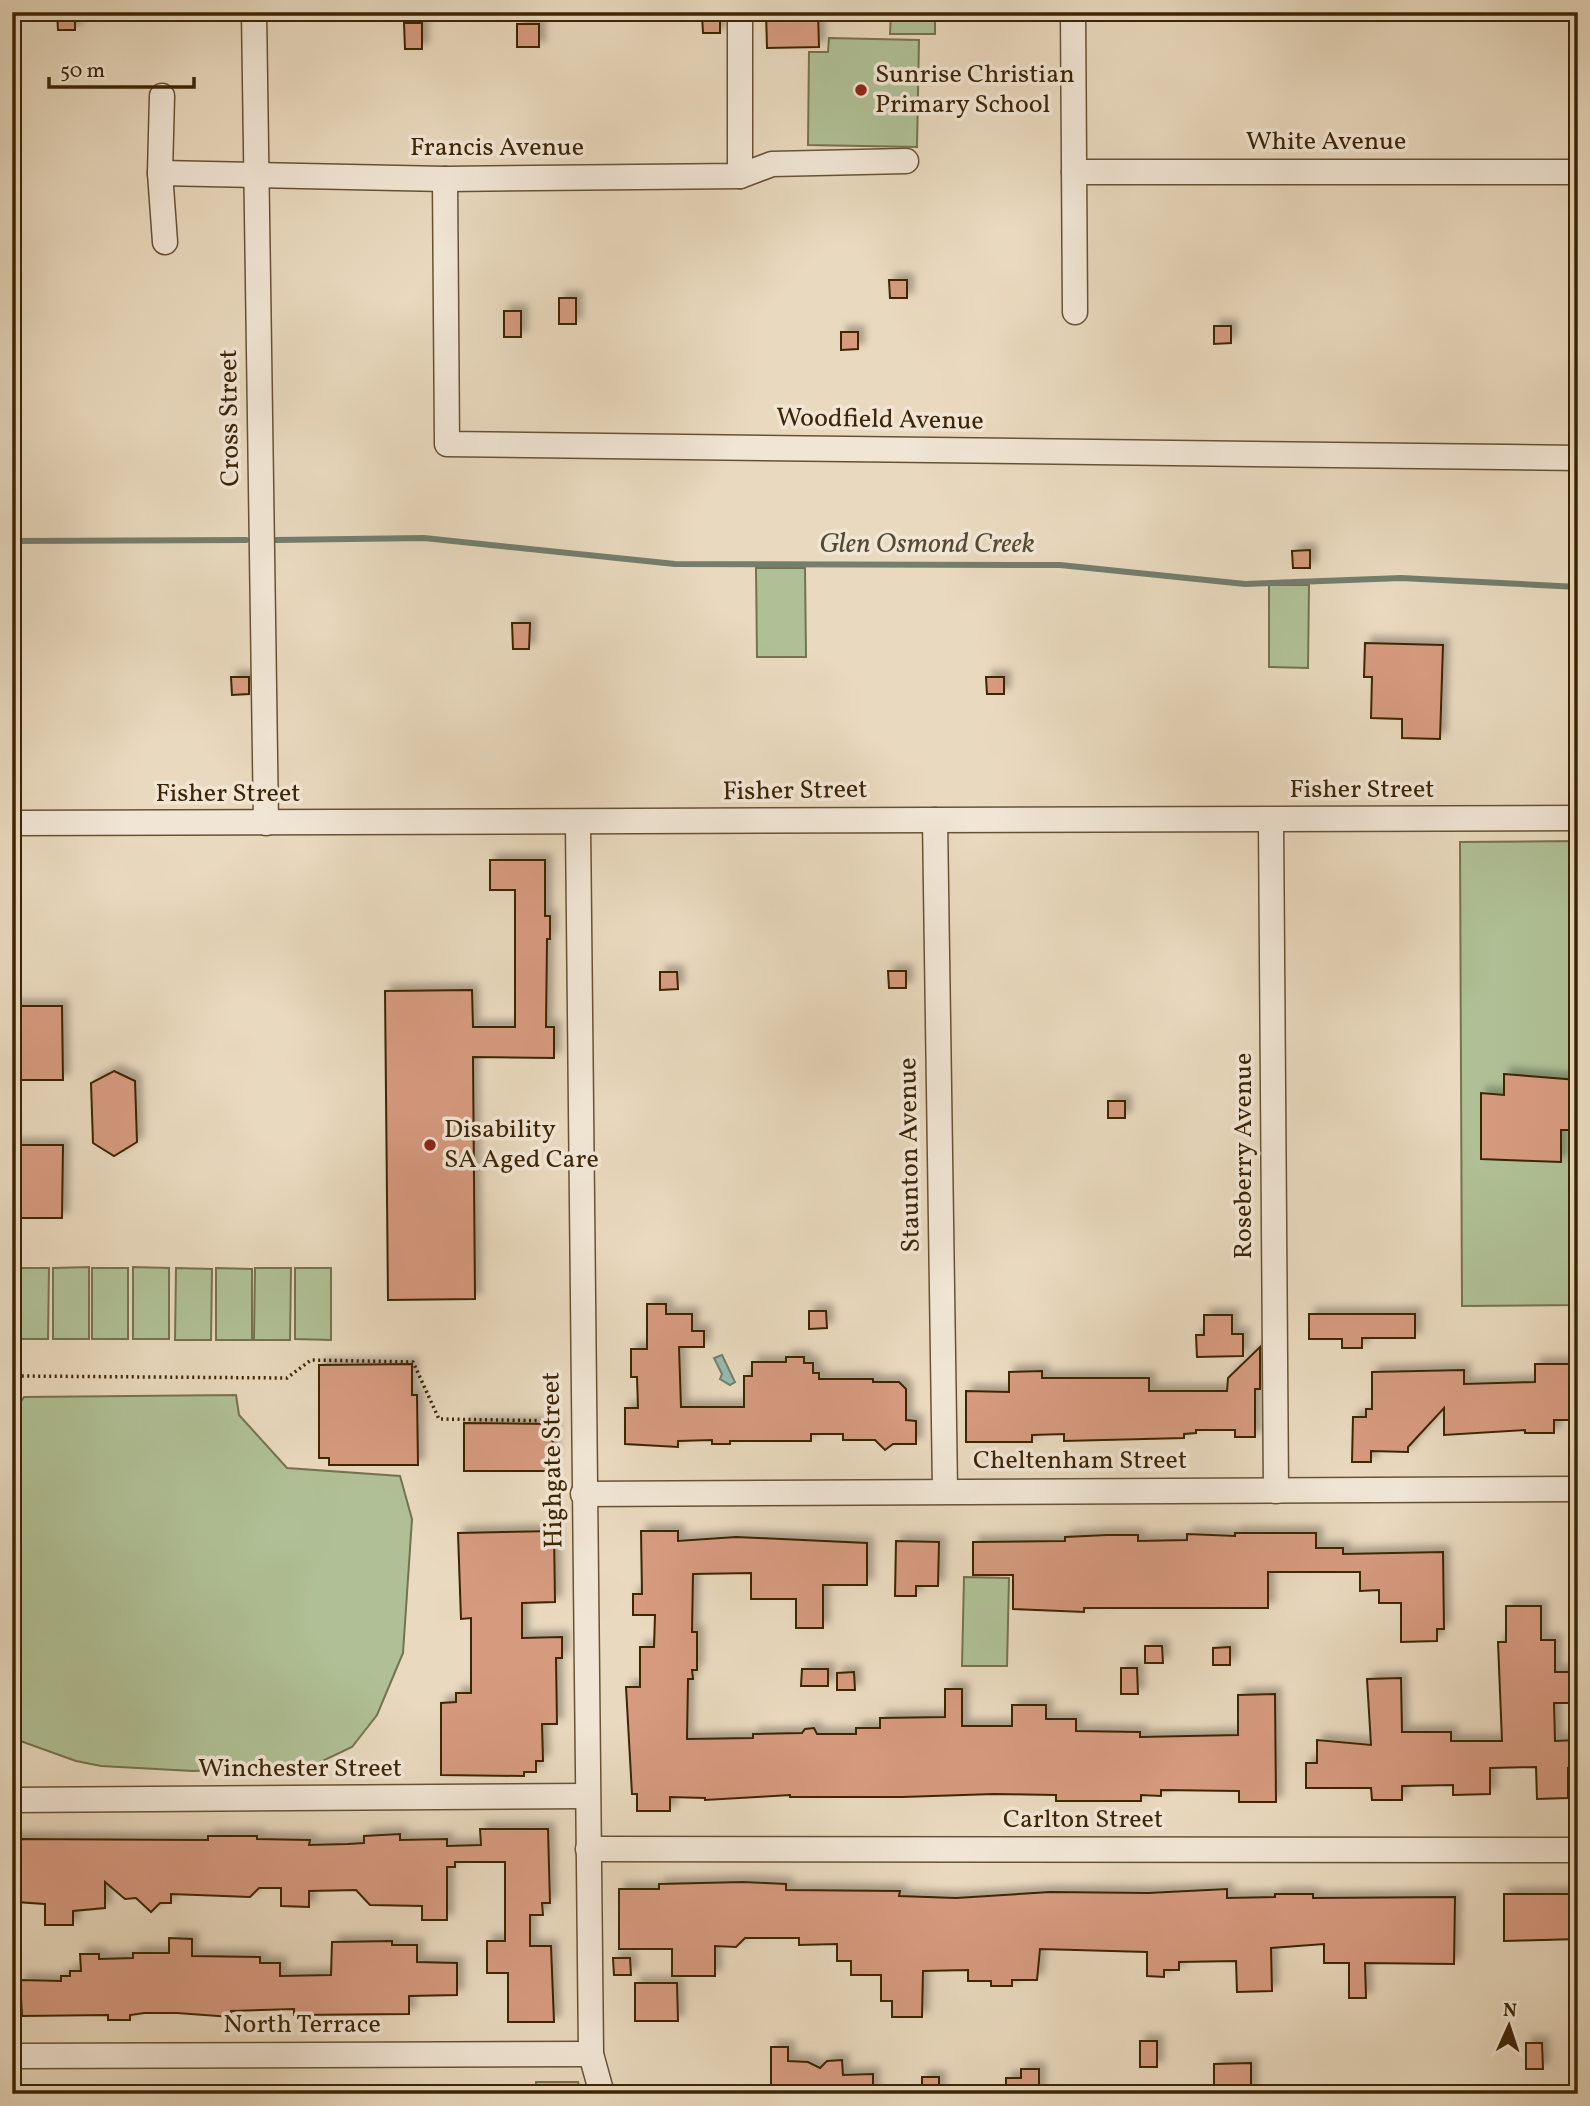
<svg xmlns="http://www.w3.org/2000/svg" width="1590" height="2106" font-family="Vollkorn,serif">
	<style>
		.green { fill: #b0c096; stroke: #76724e; stroke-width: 2 }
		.water { fill: #97bab2; stroke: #737e6d; stroke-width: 2 }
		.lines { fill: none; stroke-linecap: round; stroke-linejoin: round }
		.stream { stroke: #737e6d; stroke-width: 6 }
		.building { fill: #d69a7f; stroke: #3d2505; stroke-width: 2; filter: url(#shadow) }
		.minor-casing { stroke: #685233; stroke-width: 27 }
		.path { stroke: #3d2505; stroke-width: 3.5; stroke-dasharray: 2 3.5; stroke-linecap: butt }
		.minor { stroke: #f1e6d5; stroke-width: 24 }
		.poi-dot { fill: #8f2418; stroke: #f1e6d5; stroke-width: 2.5 }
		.labels { text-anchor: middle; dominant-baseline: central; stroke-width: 7; stroke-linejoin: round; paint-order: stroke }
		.poi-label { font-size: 26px; fill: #3d2505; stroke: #f1e6d5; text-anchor: start }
		.street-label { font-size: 26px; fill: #3d2505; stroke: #f1e6d5 }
		.water-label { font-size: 28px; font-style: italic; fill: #544a30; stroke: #f1e6d5 }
	</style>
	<defs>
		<filter id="shadow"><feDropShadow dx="6" dy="-6" stdDeviation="3.5" flood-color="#0004"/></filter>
	</defs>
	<rect width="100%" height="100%" fill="#e9d9be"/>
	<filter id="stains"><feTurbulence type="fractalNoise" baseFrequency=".00286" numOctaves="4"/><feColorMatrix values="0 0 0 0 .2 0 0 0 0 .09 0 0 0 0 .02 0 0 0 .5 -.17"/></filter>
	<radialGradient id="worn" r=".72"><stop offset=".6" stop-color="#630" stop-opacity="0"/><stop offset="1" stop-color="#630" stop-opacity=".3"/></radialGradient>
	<g class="green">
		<path d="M891 12H935V34H890Z"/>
		<path d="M829 38 919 40 917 147 808 145 809 52H828Z"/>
		<path d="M756 568H805L806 657H757Z"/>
		<path d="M1269 585H1309L1308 668 1269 667Z"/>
		<path d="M1578 841V1305L1462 1306 1460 842Z"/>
		<path d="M89 1267V1339H53V1268Z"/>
		<path d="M133 1267 169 1268V1339H133Z"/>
		<path d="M13 1268H49L48 1339H12Z"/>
		<rect x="92" y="1268" width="36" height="71"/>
		<path d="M176 1268 212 1269 211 1340H175Z"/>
		<path d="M216 1268 252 1269V1340H216Z"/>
		<path d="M255 1268H291L290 1340H254Z"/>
		<path d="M295 1268H331V1340L295 1339Z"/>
		<path d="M236 1395 239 1415 287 1468 400 1476 412 1519 403 1653 377 1715 352 1747 314 1765 193 1771 101 1766 76 1761 12 1738V1415L24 1397Z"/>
		<path d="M964 1577 1009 1578 1007 1666H962Z"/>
		<path d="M536 2082H578L581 2094H536Z"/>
	</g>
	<path class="water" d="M722 1355 735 1382 730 1385 720 1379 722 1374 714 1358Z"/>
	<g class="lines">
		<g class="stream">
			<path d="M276 540 424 538 675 564 1060 565 1245 584 1401 578 1578 587"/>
			<path d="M13 541 246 540"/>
		</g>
	</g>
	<g class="building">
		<path d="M75 12V30H58L57 13Z"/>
		<path d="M766 12H818L819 47 767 48Z"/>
		<path d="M702 15H720V33H703Z"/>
		<path d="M404 23H422V49H405Z"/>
		<rect x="517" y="24" width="22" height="23"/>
		<path d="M889 280H907V298H890Z"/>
		<rect x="559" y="298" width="17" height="26"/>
		<rect x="504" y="311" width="17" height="26"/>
		<path d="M1214 326H1231V343L1214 344Z"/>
		<path d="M841 332H858V349L841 350Z"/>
		<path d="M1310 550V568H1293L1292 551Z"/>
		<path d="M512 623H530L529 649H513Z"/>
		<path d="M1365 643 1443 645 1440 739 1402 738V719L1371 718 1372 677H1364Z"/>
		<path d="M231 677H249V694L232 695Z"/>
		<path d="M986 677H1004V694H987Z"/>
		<path d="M490 860H545V916H550V939H547L546 1027H554V1058L473 1057 475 1299 388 1300 385 991 472 990 473 1027H515V890H490Z"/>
		<path d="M888 971H906V988H889Z"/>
		<path d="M660 972H677L678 989 660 990Z"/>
		<path d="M12 1006H62L63 1080H12Z"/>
		<path d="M114 1071 135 1081 137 1142 114 1156 93 1143 91 1083Z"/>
		<path d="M1504 1074 1578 1080V1130H1561V1162L1481 1159V1093L1504 1095Z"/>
		<rect x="1108" y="1101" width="17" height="17"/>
		<path d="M12 1145H63L62 1218H12Z"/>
		<path d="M647 1304H666V1314H692V1331H704V1347H679L681 1407H744V1376H752V1362H786V1357H804V1363H813V1373H819V1379H873V1382H899L906 1389V1420L916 1421V1444H893L885 1450 875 1440H843V1434H811V1441H730V1444H712V1440L678 1441V1447L625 1444V1408H638L637 1377H631V1349H647Z"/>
		<path d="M809 1311H826L827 1328 809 1329Z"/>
		<path d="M1309 1314H1415V1338H1362V1348H1342V1339H1309Z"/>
		<path d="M1204 1315H1232V1334H1243V1356L1197 1357 1196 1335H1204Z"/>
		<path d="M1260 1347V1389H1255V1437H1235V1430H1196V1433L1184 1434V1438L1064 1441V1434L1032 1435V1442H966V1391L1009 1392V1372L1042 1371V1378H1149V1391H1227L1228 1378Z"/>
		<path d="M412 1364V1395H417L418 1465H329V1458H319V1365Z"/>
		<path d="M1535 1364H1570V1387H1575V1420H1554V1433H1525V1430L1444 1435V1408L1408 1447V1452L1371 1451V1462H1352L1353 1417H1366V1409H1372V1372L1464 1370V1384L1535 1382Z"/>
		<path d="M464 1423 553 1424 552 1471H464Z"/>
		<path d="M554 1531 555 1602 522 1603V1638L562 1637V1658H556L557 1724H542L543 1761H536V1772H524V1776L441 1775V1703L456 1702V1693H471V1618L461 1619 458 1533Z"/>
		<path d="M641 1531H678V1541L736 1537 867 1543V1585H823V1628H796V1599H751V1573L693 1574 692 1632H697V1670H692L693 1679H688L687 1739 753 1738V1734L802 1733 805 1729 814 1728 817 1734H856V1728H880V1718L945 1717V1689H962V1726H1012V1705H1046V1719H1076V1731L1140 1732V1737L1238 1735V1695L1275 1694 1276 1802H1239V1791L1161 1790V1796L1141 1795V1801H1056V1795L994 1794 902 1797H790V1795L705 1800V1798L670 1797V1811H637V1794H632L626 1687H640V1647H654L655 1615H633V1594H642Z"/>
		<path d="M1235 1533H1316V1548H1343V1554L1443 1552 1444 1629H1437V1641L1401 1642V1603H1379V1590L1360 1591V1572H1268V1608H1084V1612L1013 1609V1575H973V1542L1065 1541V1537L1107 1535H1138V1541L1187 1540V1534L1235 1536Z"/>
		<path d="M896 1541 939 1542 938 1586H916V1596H895Z"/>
		<path d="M1506 1606H1541V1640H1555V1672H1573L1574 1703H1554L1555 1741 1578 1740V1768H1568V1798L1537 1799 1536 1767 1490 1768V1794L1453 1795V1785L1402 1786V1800H1372L1371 1788H1306V1763H1317V1740L1371 1745 1367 1679 1401 1678 1402 1732H1451V1741H1502L1498 1642H1506Z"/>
		<path d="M1145 1646H1162L1163 1663H1145Z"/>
		<path d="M1230 1647V1665H1213V1648Z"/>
		<path d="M1121 1668H1137L1138 1694H1121Z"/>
		<path d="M802 1669H828V1686H801Z"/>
		<path d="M854 1672 855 1690H837V1673Z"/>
		<path d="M480 1829H548L550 1903H542L543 1915H530V1946H551L554 2022H508V1973H487V1941H505V1862H455V1867H447V1920H422V1906L370 1905 356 1890 309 1891V1907L281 1906V1888H259L250 1897 171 1894V1903H160L151 1912 136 1898 125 1899 105 1882V1908L73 1911V1925H45V1904L16 1902 15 1887H12V1839L208 1840V1836H257V1839L310 1840 309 1845 348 1844 364 1843V1836L400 1834V1840L447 1839V1846L481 1845Z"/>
		<path d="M743 1882 786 1884V1890L900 1891 899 1896 956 1898 1050 1892 1148 1893 1227 1889V1898L1275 1897V1894H1313V1898L1455 1897 1454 1964 1365 1963 1366 1998H1349V1963H1324V1944L1271 1948 1272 1991 1237 1992 1236 1961 1179 1962V1970H1164V1977L1147 1976V1952L1040 1949 1037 1980H1012V1986H991V1981H968V1970L923 1971 922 2017H892V2001H881V1975H851V1961H837V1944L799 1945V1938H745L736 1947 715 1946V1976H672V1949H619V1889H659V1884Z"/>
		<path d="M1504 1894H1578V1939L1504 1941Z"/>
		<path d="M169 1938 192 1939V1956L260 1957V1963H280V1976L331 1975 332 1942 392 1941V1945H417V1962L457 1963V1995L409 1996V2014L294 2015V2009L231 2011V2017L177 2013H144L130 2015V2020H108V2015L22 2016 20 1980 61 1981V1976H70V1971H81L80 1954H99V1959L133 1958V1953H169Z"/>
		<path d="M613 1958H630L631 1975H614Z"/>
		<path d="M635 1983H677L678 2021H635Z"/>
		<rect x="1140" y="2041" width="17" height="26"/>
		<path d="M1526 2043H1542L1543 2069H1526Z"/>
		<path d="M771 2047H788V2061L808 2062 820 2068 827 2061 842 2060 843 2075 873 2074V2094H771Z"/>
		<path d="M1251 2063V2094H1214V2064Z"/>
		<path d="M1021 2069H1039V2094H1006V2078H1021Z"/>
		<rect x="922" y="2077" width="17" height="17"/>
	</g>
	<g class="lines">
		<defs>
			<g id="minor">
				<path d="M254 12 266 823"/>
				<path d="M1073 12 1075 312"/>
				<path d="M162 96 160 173 165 242"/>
				<path d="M1074 172H1578"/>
				<path d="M160 173 445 179 740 176 772 164 906 161"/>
				<path d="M740 176V12"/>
				<path d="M445 179 447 444 1578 458"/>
				<path d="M935 820 945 1490"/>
				<path d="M1271 821 1276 1491"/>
				<path d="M12 823 1578 818"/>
				<path d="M578 824 591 2054 602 2094"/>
				<path d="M583 1494 1578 1489"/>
				<path d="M12 1800 587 1796"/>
				<path d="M588 1849 1578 1850"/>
				<path d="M12 2056 591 2054"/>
			</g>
		</defs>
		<use href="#minor" class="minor-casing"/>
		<path class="path" d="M12 1386 16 1376 287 1378 311 1360 413 1362 439 1419 562 1421"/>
		<use href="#minor" class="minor"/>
	</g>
	<g class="poi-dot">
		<circle cx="861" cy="90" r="7"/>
		<circle cx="430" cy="1145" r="7"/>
	</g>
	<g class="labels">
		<g class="poi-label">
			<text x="875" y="75">Sunrise Christian<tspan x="875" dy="30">Primary School</tspan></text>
			<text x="444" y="1130">Disability<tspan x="444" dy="30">SA Aged Care</tspan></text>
		</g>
		<g class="street-label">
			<text x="1326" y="142">White Avenue</text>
			<text x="497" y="148">Francis Avenue</text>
			<text transform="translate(230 418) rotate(-91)">Cross Street</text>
			<text transform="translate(880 420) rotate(1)">Woodfield Avenue</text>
			<text x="1362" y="790">Fisher Street</text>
			<text transform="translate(795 791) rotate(-1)">Fisher Street</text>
			<text x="228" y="794">Fisher Street</text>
			<text transform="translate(910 1155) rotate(-91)">Staunton Avenue</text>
			<text transform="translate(1244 1156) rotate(-90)">Roseberry Avenue</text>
			<text transform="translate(553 1460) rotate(-91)">Highgate Street</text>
			<text x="1080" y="1461">Cheltenham Street</text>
			<text x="300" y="1769">Winchester Street</text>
			<text x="1083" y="1820">Carlton Street</text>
			<text x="302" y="2025">North Terrace</text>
		</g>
		<g class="water-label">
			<text x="927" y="544">Glen Osmond Creek</text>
		</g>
	</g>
	<rect width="1590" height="2106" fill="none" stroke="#e9d9be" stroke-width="42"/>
	<rect x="14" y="14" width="1562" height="2078" fill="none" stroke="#3d2505" stroke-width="3.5"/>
	<rect x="21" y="21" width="1548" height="2064" fill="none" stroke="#3d2505" stroke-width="2"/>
	<g transform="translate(1509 2026) rotate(3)" stroke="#f1e6d5" stroke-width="5" paint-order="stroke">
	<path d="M0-5L12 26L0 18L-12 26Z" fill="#3d2505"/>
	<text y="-10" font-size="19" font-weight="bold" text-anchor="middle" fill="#3d2505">N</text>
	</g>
	<path d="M49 77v10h145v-10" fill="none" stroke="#3d2505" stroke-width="3.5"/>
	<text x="60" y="77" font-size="21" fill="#3d2505" stroke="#f1e6d5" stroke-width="5" paint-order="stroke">50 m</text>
	<rect width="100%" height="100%" filter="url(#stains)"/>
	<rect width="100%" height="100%" fill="url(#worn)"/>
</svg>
